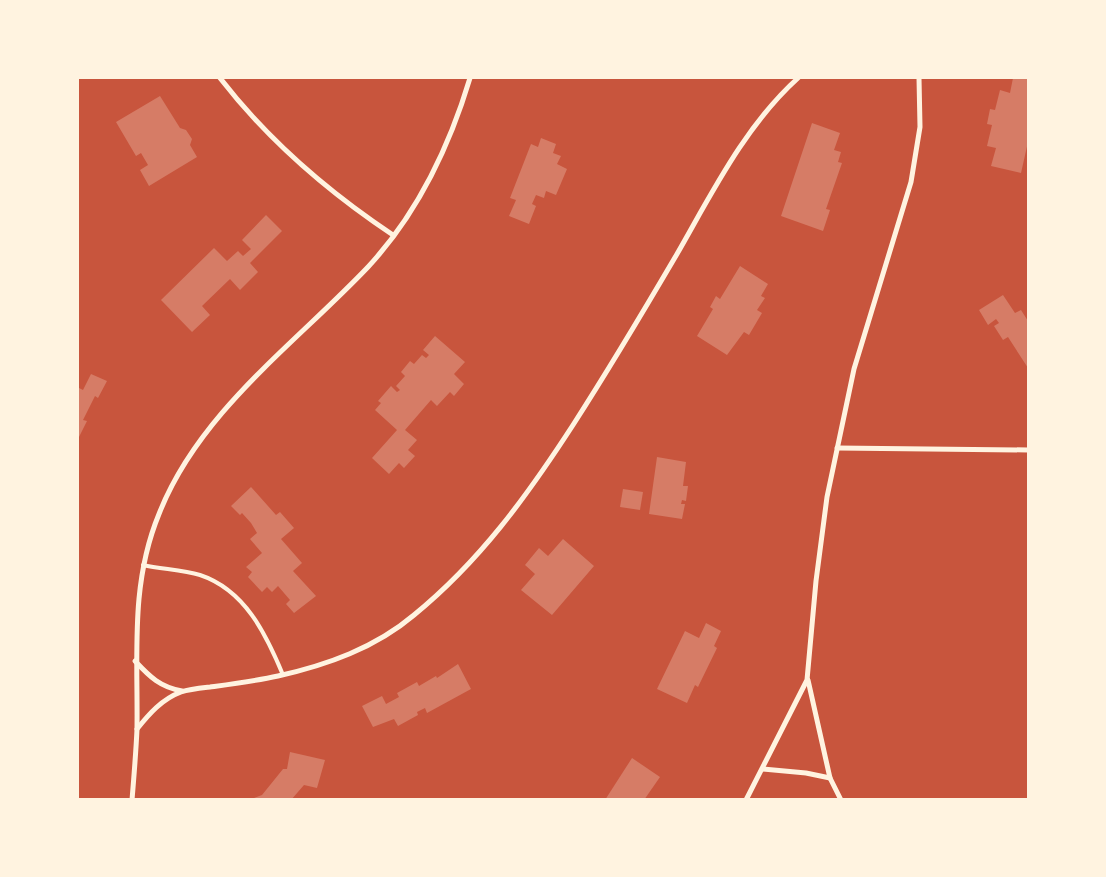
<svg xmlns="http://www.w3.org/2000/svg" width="1106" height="877" font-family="'Asap Condensed',sans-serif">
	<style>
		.building { fill: #d67c66 }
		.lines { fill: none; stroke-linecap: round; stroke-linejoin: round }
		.service { stroke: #fff3e0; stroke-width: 4 }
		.minor { stroke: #fff3e0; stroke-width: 5 }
	</style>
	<rect width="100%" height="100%" fill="#c8553d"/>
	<g class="building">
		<path d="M1013 78H1028V142L1021 173 991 166 996 148 987 146 992 125 987 124 990 109 995 110 1000 90 1010 93Z"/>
		<path d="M160 96 180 128 186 130 192 139 190 145 197 157 149 186 140 170 148 165 141 153 136 156 116 122Z"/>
		<path d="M812 123 840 133 834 150 841 152 838 162 842 163 826 209 830 210 823 231 781 216Z"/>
		<path d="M541 138 556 144 553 153 561 156 557 164 567 169 556 195 546 191 544 198 536 195 532 204 536 206 529 224 509 216 516 200 510 198 531 144 538 147Z"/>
		<path d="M266 215 282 231 250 263 258 272 240 290 230 279 202 306 210 315 192 332 161 300 214 248 227 261 238 251 243 256 251 249 242 240Z"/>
		<path d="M740 266 768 284 761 296 765 298 757 310 762 313 749 335 744 332 727 355 697 336 713 309 710 307 716 296 720 299Z"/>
		<path d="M1003 295 1015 313 1021 310 1028 321 1027 327 1028 330V368L1008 337 1003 340 994 326 999 323 996 319 988 325 979 310Z"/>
		<path d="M435 336 465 362 454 374 464 384 454 396 450 392 437 406 431 400 405 430 417 440 408 450 415 456 404 468 399 463 389 474 372 458 397 430 375 410 381 403 378 401 391 386 397 392 400 390 396 386 405 376 401 372 410 361 414 364 422 355 426 358 429 355 423 350Z"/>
		<path d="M91 374 107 381 98 398 95 396 83 420 87 421 78 439V392L79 388 83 390Z"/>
		<path d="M657 457 686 462 683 486H688L686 501 682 500 681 504H685L682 519 649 514Z"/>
		<path d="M251 487 276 515 280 512 294 528 281 539 302 563 293 571 316 596 294 613 286 604 290 600 278 586 272 592 267 587 262 592 248 577 252 572 246 567 262 553 250 539 257 533 251 523 242 513 240 515 231 506Z"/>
		<path d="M623 489 643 492 640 510 620 507Z"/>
		<path d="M563 539 594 566 552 615 521 590 535 574 525 565 539 548 548 556Z"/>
		<path d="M706 623 721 631 714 646 717 648 698 687 695 685 687 703 657 689 685 631 699 638Z"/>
		<path d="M458 664 471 689 427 713 425 708 417 712 418 715 398 726 394 719 373 727 362 706 382 696 386 704 399 697 397 693 417 682 419 686 436 676 437 678Z"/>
		<path d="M290 752 325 760 317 788 304 785 291 800H249L262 795 283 769H287Z"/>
		<path d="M632 758 660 777 644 800H605Z"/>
	</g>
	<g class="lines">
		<path class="service" d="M143 565C161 569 182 570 200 575 245 590 266 634 283 675"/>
		<g class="minor">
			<path d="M220 78C268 140 327 191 393 235"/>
			<path d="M837 448 1028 450"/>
			<path d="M135 661C150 677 160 687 182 691"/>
			<path d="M808 680 830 778 841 800"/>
			<path d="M137 729C149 714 162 699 181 692 190 689 201 688 210 687 232 684 255 681 278 676 327 665 375 648 414 615 480 561 527 496 573 425 609 369 643 312 677 254 712 193 745 126 798 78"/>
			<path d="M763 769 806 773 830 778"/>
			<path d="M132 800C134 776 136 752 137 729 138 655 130 584 159 514 199 412 295 344 368 267 418 213 449 148 470 78"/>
			<path d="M746 800 807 680 816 581 827 497 854 369 911 182 920 127 919 78"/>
		</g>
	</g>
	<rect width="1106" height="877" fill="none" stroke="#fff3e0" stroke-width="158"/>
</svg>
